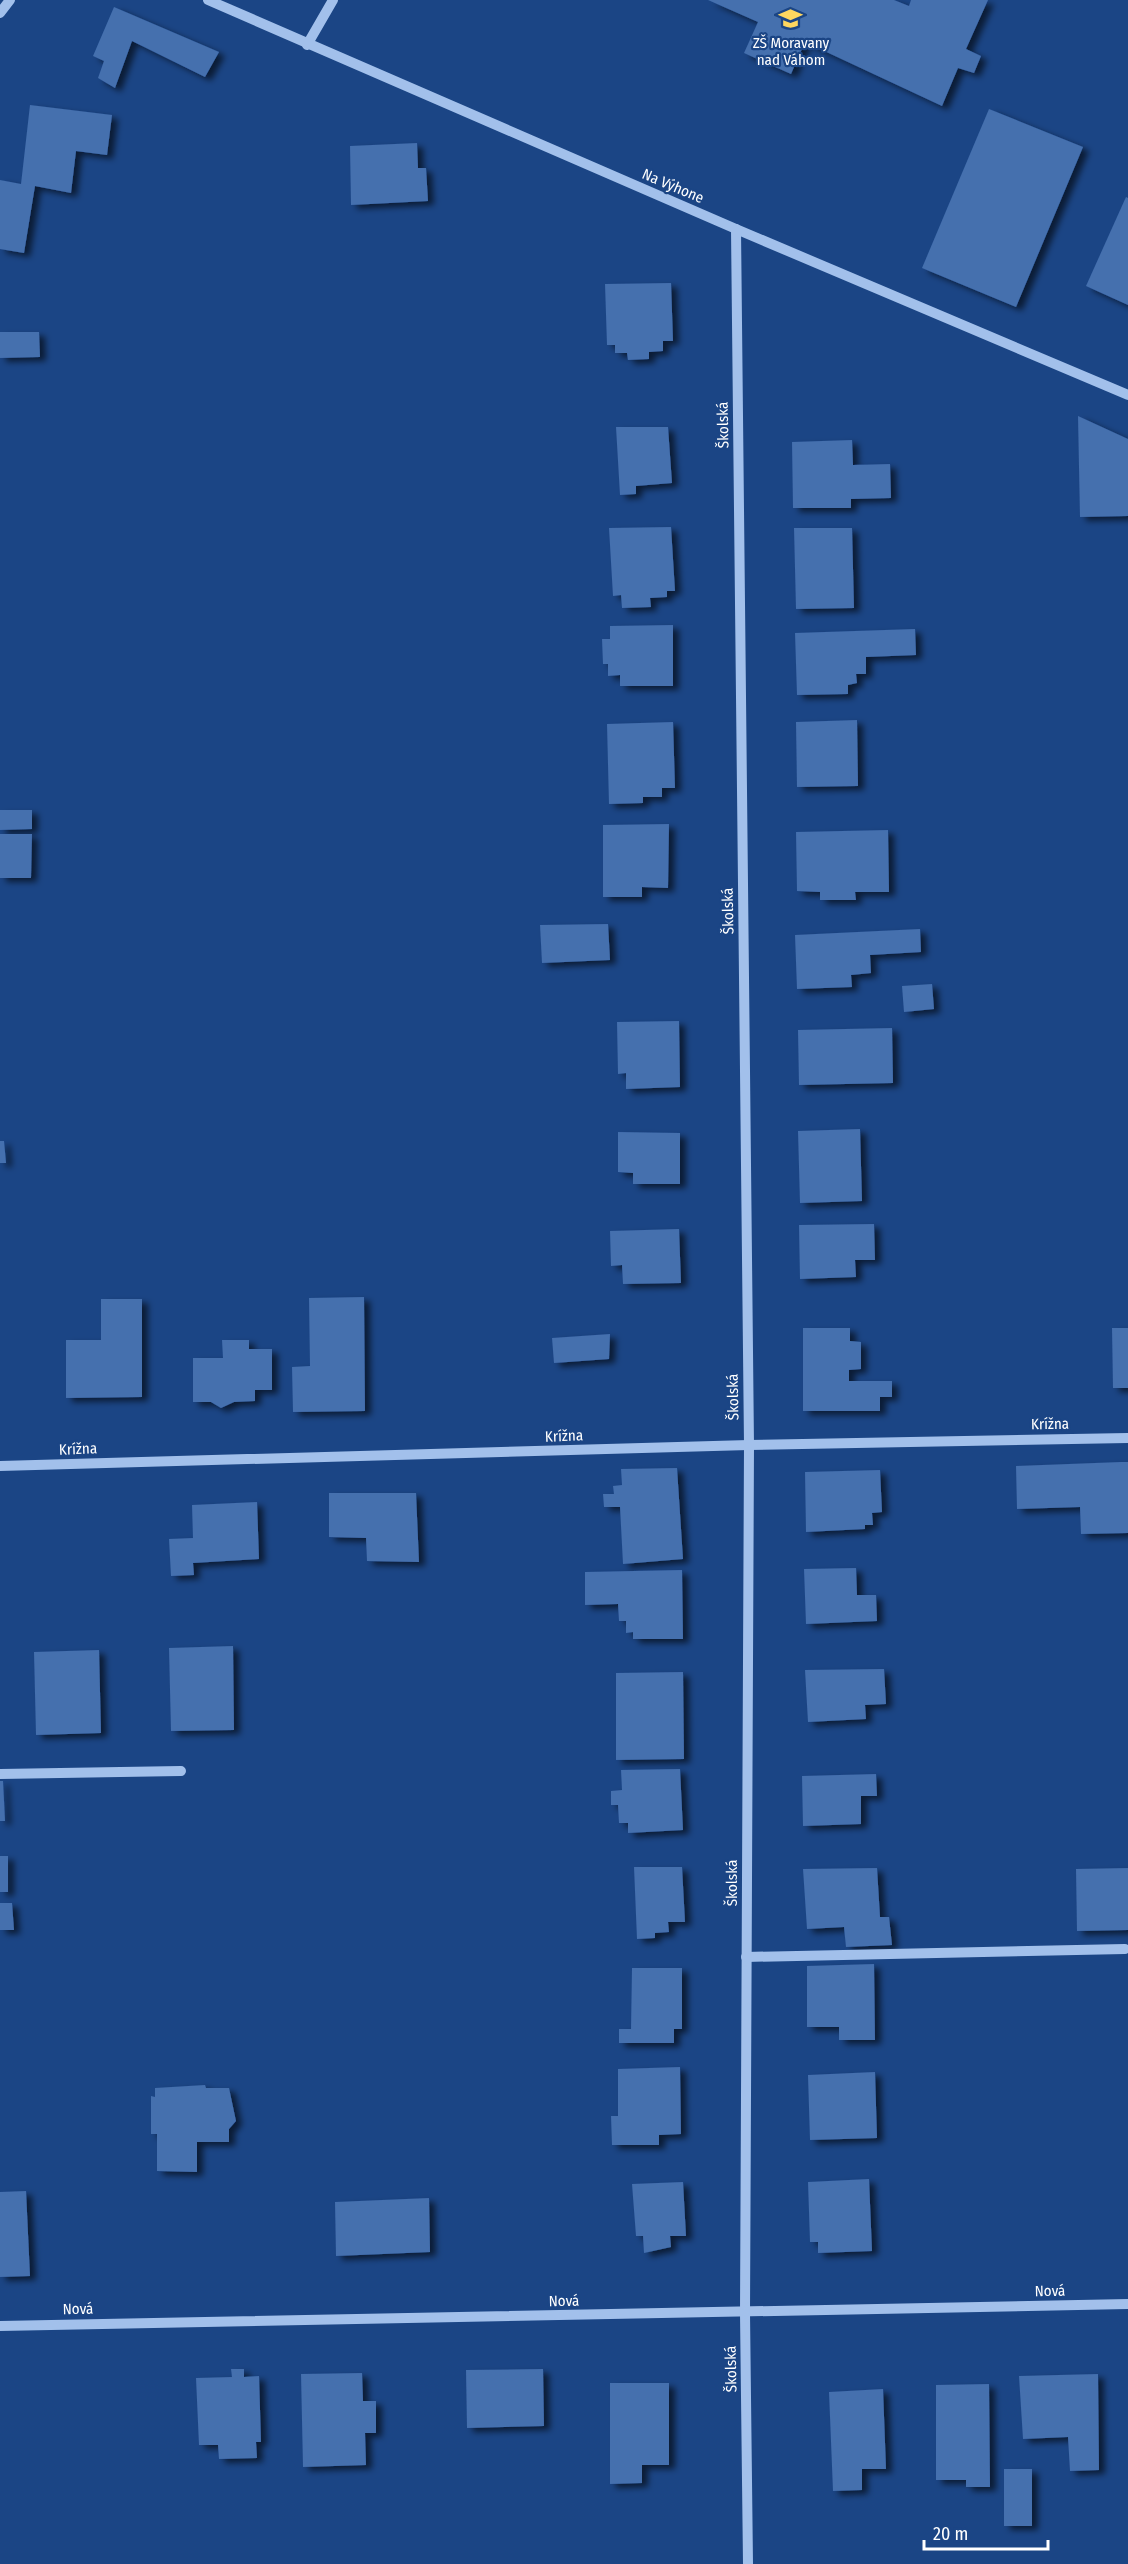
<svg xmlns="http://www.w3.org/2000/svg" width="1128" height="2564" font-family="'Fira Sans Condensed',sans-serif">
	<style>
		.building { fill: #446fae; filter: url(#shadow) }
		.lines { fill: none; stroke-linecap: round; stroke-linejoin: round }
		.minor { stroke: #a2c0eb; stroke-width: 10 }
		.labels { text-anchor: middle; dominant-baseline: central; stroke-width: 4.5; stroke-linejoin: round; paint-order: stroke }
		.poi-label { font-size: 15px; fill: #fff; stroke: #1b4585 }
		.street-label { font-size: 15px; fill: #fff; stroke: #1b4585 }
	</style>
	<defs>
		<filter id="shadow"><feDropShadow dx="6" dy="4" stdDeviation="3" flood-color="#0009"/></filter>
	</defs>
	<rect width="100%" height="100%" fill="#1b4585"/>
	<g class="building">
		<path d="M708 0H894L909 6 911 0H988L966 49 981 56 974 73 958 68 942 106 805 42 791 74 744 53 758 22Z"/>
		<path d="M114 7 219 52 205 77 132 41 115 88 98 78 104 61 93 56Z"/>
		<path d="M30 105 112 115 107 155 76 151 71 193 35 186 24 253 0 249V180L21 184Z"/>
		<path d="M989 109 1083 147 1016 307 922 268Z"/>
		<path d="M417 143 418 168H426L428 201 351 205 350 146Z"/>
		<path d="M1126 197 1128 198V305L1086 286Z"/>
		<path d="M671 283 673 341H663V351L649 352V359L628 360 627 353H615V345H607L605 284Z"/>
		<path d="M0 332H39L40 357 0 358Z"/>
		<path d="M1078 416 1128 439V516L1080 517Z"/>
		<path d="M616 427H668L672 483 636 486V494L620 495Z"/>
		<path d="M852 440 853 465 890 464 891 498 851 499V508H793L792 442Z"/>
		<path d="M671 527 675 591H667V597L650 598 651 607 622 608 621 595 613 596 609 528Z"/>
		<path d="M794 528H852L854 608 796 609Z"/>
		<path d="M673 625V686H620V675L608 676V664H603L602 639H610V626Z"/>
		<path d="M915 629 916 655 866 657V674H856L857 683 848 685V694L797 695 795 633Z"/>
		<path d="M857 720 858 786 797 787 796 722Z"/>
		<path d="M673 722 675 788H662V797H643V803L609 804 607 724Z"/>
		<path d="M0 810H32V829L0 830Z"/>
		<path d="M669 824 668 888 642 887V897H603V825Z"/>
		<path d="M888 830 889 892H855L856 900H820V892L797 891 796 832Z"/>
		<path d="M0 834H32L31 878H0Z"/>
		<path d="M608 924 610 960 542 963 540 925Z"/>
		<path d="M920 929 921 952 870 955 871 973 851 975 852 987 797 989 795 935Z"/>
		<path d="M932 984 934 1009 904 1012 902 986Z"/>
		<path d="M679 1021 680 1087 626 1089V1073L618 1074 617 1022Z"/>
		<path d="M892 1028 893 1083 799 1085 798 1030Z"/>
		<path d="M860 1129 862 1201 800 1203 798 1131Z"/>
		<path d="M618 1132 680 1133V1184H633V1173L618 1172Z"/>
		<path d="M0 1141H4L6 1163H0Z"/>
		<path d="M874 1224 875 1260H855L856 1277 800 1279 799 1225Z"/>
		<path d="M679 1229 681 1283 623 1284 622 1265 611 1266 610 1231Z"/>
		<path d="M364 1297 365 1411 293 1412 292 1367 310 1366 309 1298Z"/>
		<path d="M101 1299H142V1397L66 1398V1340H101Z"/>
		<path d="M803 1328H850V1341L861 1342V1369L849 1370V1381H892V1397H880V1411H803Z"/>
		<path d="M1112 1328H1128V1388H1113Z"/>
		<path d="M610 1334 609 1359 554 1363 552 1338Z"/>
		<path d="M222 1340H249V1349H272V1390H255V1401L234 1402 221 1408 211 1402H193V1358H223Z"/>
		<path d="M1121 1462H1128V1533L1081 1534 1080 1507 1017 1509 1016 1466Z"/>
		<path d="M677 1468 683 1559 623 1564 620 1507H604L603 1494H614L613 1486 622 1485 621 1469Z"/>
		<path d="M880 1470 882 1512 872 1513 873 1525H865V1529L806 1532 805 1472Z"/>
		<path d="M329 1493H416L419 1562 367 1561 366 1538 329 1537Z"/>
		<path d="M257 1502 259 1559 193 1563 194 1575 171 1576 169 1539 193 1538 192 1505Z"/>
		<path d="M856 1568 857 1595H876L877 1621 806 1624 804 1569Z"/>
		<path d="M682 1570 683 1639H633V1632L626 1633V1621H619L618 1604 585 1605V1572Z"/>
		<path d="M233 1646 234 1730 171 1731 169 1648Z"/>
		<path d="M99 1650 101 1733 36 1735 34 1652Z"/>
		<path d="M884 1669 886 1704 865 1705 866 1719 808 1722 805 1670Z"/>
		<path d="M683 1672 684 1759 616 1760V1673Z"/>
		<path d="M680 1769 683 1830 628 1833V1823H619L618 1805H611V1791L622 1790 621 1770Z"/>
		<path d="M876 1774 877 1796H861V1824L803 1826 802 1776Z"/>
		<path d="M0 1781H3L5 1821H0Z"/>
		<rect x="0" y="1856" width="8" height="36"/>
		<path d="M634 1867H682L685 1922H668L669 1932 655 1933V1938L637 1939Z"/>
		<path d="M877 1868 880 1917H889L892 1945 846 1947 844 1927 807 1929 803 1869Z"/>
		<path d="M1128 1868V1930L1077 1931 1076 1869Z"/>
		<path d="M0 1903H12L14 1930H0Z"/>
		<path d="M874 1964 875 2040H839V2027H807V1966Z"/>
		<path d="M632 1968H682V2029H674V2043H619V2029H631Z"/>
		<path d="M680 2067 681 2134 659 2135V2145H612L611 2116H618V2069Z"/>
		<path d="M875 2072 877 2138 810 2140 808 2075Z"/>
		<path d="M205 2085 206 2088H229L236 2121 229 2129V2142H197V2172L157 2171V2134H151V2096L155 2097V2088Z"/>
		<path d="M869 2179 872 2251 818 2253V2242H810L808 2182Z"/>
		<path d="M683 2182 686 2236H670L671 2247 644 2253 643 2236H636L632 2184Z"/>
		<path d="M26 2191 30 2276 0 2277V2192Z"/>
		<path d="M429 2198 430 2252 336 2256 335 2202Z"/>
		<path d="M231 2369H244V2377L259 2376 261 2442H256L257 2458 219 2459 218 2445H199L196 2378 232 2377Z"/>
		<path d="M543 2369 544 2426 467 2428 466 2370Z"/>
		<path d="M362 2373 363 2401H376V2433H365L366 2465 303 2467 301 2374Z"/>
		<path d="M1098 2374 1099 2470 1070 2471 1068 2437 1023 2439 1019 2376Z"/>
		<path d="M610 2383H669V2465H642V2483L610 2484Z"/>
		<path d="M989 2384 990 2487H966V2480H936V2385Z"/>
		<path d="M883 2389 886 2469H862V2490L833 2491 829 2392Z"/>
		<rect x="1004" y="2469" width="28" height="57"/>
	</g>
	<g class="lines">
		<g class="minor">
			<path d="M208 0 736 229 1128 395"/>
			<path d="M0 13 10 0"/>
			<path d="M307 45 333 0"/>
			<path d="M736 229 749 1445 745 2313 748 2564"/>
			<path d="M0 1466 749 1445 1128 1438"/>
			<path d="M0 1774 181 1771"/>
			<path d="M746 1957 1125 1949"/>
			<path d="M0 2326 1128 2304"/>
		</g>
	</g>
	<defs>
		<symbol id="school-bare" viewBox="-9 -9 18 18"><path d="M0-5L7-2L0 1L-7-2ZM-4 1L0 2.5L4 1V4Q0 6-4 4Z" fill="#fdd65f" stroke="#1b4585" stroke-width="2.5" paint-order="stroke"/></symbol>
	</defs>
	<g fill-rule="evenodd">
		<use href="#school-bare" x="774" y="2" width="33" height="33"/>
	</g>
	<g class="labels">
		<g class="poi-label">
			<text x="791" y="43">ZŠ Moravany<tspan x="791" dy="17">nad Váhom</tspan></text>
		</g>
		<g class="street-label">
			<text transform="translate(673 186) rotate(23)">Na Výhone</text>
			<text transform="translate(723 425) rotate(-91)">Školská</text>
			<text transform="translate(728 911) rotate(-91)">Školská</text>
			<text transform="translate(733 1397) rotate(-91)">Školská</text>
			<text transform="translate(1050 1424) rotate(-1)">Krížna</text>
			<text transform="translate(564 1436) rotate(-2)">Krížna</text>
			<text transform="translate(78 1449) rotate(-2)">Krížna</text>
			<text transform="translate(732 1883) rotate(-90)">Školská</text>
			<text transform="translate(1050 2291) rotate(-1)">Nová</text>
			<text transform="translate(564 2301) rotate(-1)">Nová</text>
			<text transform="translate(78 2309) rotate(-1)">Nová</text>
			<text transform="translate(731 2369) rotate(-91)">Školská</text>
		</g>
	</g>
	<path d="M924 2540v9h124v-9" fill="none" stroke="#ffffff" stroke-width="3"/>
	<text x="933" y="2540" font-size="18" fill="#ffffff" stroke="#1b4585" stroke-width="4.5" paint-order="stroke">20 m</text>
</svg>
